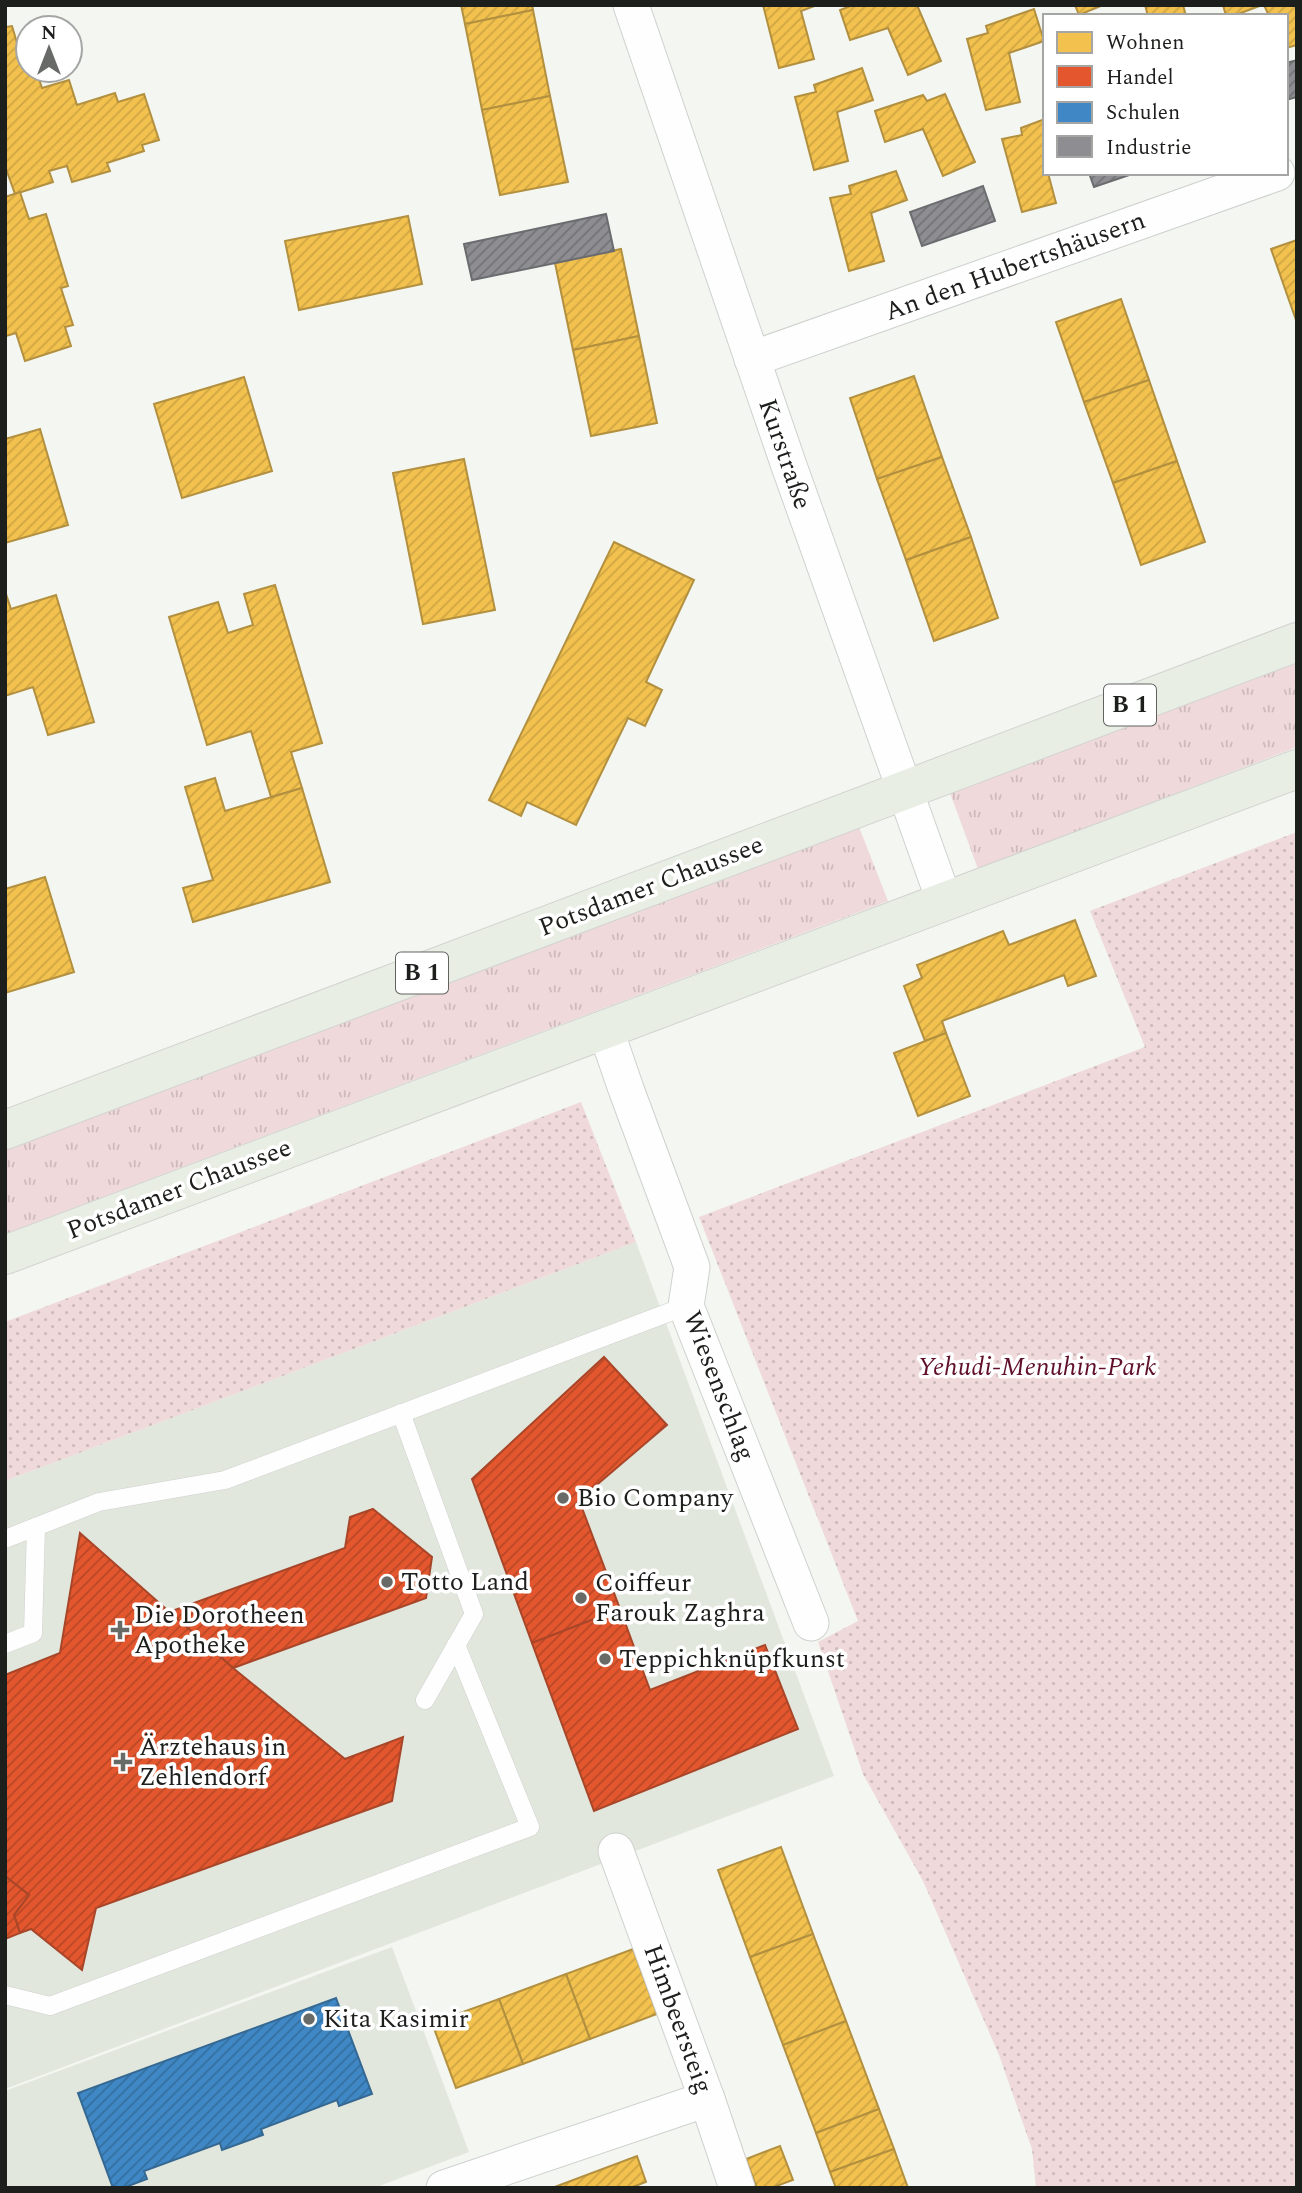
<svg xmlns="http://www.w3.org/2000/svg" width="1302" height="2193" font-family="Spectral,serif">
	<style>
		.built { fill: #e1e7dd }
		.grass { fill: url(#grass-tufts) }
		.park { fill: url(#park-dots) }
		.homes { fill: url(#homes-hatch); stroke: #b2903f; stroke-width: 2 }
		.shops { fill: url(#shops-hatch); stroke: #a84629; stroke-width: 2 }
		.schools { fill: url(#schools-hatch); stroke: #356892; stroke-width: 2 }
		.industry { fill: url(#industry-hatch); stroke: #6b6c6f; stroke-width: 2 }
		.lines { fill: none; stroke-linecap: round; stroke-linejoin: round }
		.lane-casing { stroke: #cfd1ce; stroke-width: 19 }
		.street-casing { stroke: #cfd1ce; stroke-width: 37 }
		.primary-casing { stroke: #d2d3d1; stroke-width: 40 }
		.lane { stroke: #fdfefd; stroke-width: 18 }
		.street { stroke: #fdfefd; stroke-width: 35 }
		.primary { stroke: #e8eee3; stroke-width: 38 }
		.poi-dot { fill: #686a67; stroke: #fff; stroke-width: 2.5 }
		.labels { text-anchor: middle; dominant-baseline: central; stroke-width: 7; stroke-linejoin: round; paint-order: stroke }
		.shield { fill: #fff; stroke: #616260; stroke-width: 2 }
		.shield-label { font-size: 24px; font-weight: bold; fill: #1d1f1c }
		.street-label { font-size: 26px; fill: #1d1f1c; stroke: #fff }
		.park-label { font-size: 26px; font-style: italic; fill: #60102a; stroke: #fff }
		.poi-label { font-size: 26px; fill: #1d1f1c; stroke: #fff; text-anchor: start }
	</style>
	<defs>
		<pattern id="grass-tufts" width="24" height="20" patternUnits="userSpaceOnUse" patternTransform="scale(1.75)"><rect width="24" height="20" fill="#f0d9da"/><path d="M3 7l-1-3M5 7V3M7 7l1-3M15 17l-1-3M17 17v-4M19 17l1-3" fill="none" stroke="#cdbaba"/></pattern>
		<pattern id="park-dots" width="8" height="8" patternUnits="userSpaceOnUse" patternTransform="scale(1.75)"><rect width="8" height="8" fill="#f0d9da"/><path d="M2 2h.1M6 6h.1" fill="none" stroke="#cdbaba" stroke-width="1.8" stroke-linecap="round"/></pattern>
		<pattern id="homes-hatch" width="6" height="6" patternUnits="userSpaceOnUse" patternTransform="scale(1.75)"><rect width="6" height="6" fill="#f2c14e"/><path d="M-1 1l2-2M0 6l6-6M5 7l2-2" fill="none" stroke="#cfa544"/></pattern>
		<pattern id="shops-hatch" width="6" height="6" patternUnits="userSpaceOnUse" patternTransform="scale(1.75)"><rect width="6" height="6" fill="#e4572e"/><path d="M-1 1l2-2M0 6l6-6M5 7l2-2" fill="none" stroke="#b84726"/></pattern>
		<pattern id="schools-hatch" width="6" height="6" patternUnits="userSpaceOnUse" patternTransform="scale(1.75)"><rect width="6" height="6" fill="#3f88c5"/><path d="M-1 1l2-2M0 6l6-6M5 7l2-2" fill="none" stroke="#346f9f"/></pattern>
		<pattern id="industry-hatch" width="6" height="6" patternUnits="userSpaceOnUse" patternTransform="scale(1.75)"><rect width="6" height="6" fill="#8d8d92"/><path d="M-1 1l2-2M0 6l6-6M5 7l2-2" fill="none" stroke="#737376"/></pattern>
	</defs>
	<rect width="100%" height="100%" fill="#f3f6f1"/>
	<g class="built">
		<path d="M636 1242 834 1776 5 2089V1481Z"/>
		<path d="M392 1947 469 2152 374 2188H5V2091Z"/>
	</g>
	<g class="grass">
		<path d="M1297 661V747L978 869 950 793Z"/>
		<path d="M859 827 888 901 5 1234V1149Z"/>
	</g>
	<g class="park">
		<path d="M1297 832V2188H1036L1032 2149 999 2055 923 1881 863 1774 818 1642 858 1621 699 1217 1145 1047 1090 911Z"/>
		<path d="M581 1102 636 1242 5 1481V1322Z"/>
	</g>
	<g class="homes">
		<path d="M461 5H532L533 10 465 24Z"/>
		<path d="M763 5H817L801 11 814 59 779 68Z"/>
		<path d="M853 5H917L941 61 908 75 888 28 850 40 840 10Z"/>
		<path d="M1075 5H1103L1079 15Z"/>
		<path d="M1145 5H1183L1186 16H1148Z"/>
		<path d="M1223 5H1262L1233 16H1226Z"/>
		<path d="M1264 5H1297V45L1286 48V16H1269Z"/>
		<path d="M1034 9 1044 41 1009 53 1020 102 986 110 967 39 988 33 986 26Z"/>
		<path d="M533 10 550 96 482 110 465 24Z"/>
		<path d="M12 26 20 53 28 51V70H36L42 88 69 80 77 105 115 93 118 102 144 94 159 140 142 145 144 151 107 163 110 171 72 182 67 166 49 171 53 182 15 194 5 166V27Z"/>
		<path d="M862 68 873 100 837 112 848 161 814 170 795 97 816 92 814 85Z"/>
		<path d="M945 94 975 162 943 176 923 129 885 142 875 111 923 95 927 101Z"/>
		<path d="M550 96 568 182 500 195 482 110Z"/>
		<path d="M1045 119V154L1043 155 1045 173H1048L1056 203 1022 212 1002 139 1022 135 1021 128Z"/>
		<path d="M896 171 907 200 871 213 884 261 849 271 830 198 851 194 849 186Z"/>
		<path d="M20 192 29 219 46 214 68 286 61 288 73 325 65 327 71 346 25 361 16 333 6 336 5 333V197Z"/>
		<path d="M408 216 422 284 299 310 285 241Z"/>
		<path d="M1297 240V323L1271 249Z"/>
		<path d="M621 249 639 336 573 350 555 263Z"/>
		<path d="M1121 299 1149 380 1084 402 1056 322Z"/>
		<path d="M639 336 657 423 591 436 573 350Z"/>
		<path d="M914 376 942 457 877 479 850 398Z"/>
		<path d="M244 377 272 471 182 498 154 404Z"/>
		<path d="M1149 380 1177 461 1113 483 1084 402Z"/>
		<path d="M40 429 68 525 5 543V439Z"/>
		<path d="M942 457 971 537 906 560 877 479Z"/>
		<path d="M464 459 495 610 423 624 393 473Z"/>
		<path d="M1177 461 1205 542 1141 565 1113 483Z"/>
		<path d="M971 537 998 618 934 641 906 560Z"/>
		<path d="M614 542 694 580 646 682 662 690 645 726 628 718 576 825 527 802 521 816 489 800Z"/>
		<path d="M275 585 322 743 291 752 302 788 271 797 251 731 207 745 169 617 218 602 228 633 253 625 244 594Z"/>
		<path d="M5 591 11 609 56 595 94 722 48 735 33 687 5 696Z"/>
		<path d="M215 778 225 811 302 788 330 882 193 922 183 888 213 880 185 787Z"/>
		<path d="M45 877 74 972 5 993V889Z"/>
		<path d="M1075 920 1096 976 1068 986 1064 975 942 1021 946 1033 925 1041 904 986 922 978 917 965 1003 931 1009 945Z"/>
		<path d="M946 1033 970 1096 918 1116 894 1053Z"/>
		<path d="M781 1847 813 1934 750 1957 718 1870Z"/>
		<path d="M813 1934 846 2021 783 2045 750 1957Z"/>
		<path d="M633 1949 657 2014 590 2039 566 1974Z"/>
		<path d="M566 1974 590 2039 523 2064 499 1999Z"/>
		<path d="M499 1999 523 2064 456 2088 432 2023Z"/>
		<path d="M846 2021 879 2109 816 2133 783 2045Z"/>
		<path d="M879 2109 894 2149 830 2172 816 2133Z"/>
		<path d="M780 2146 793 2180 771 2188H757L746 2159Z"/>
		<path d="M894 2149 908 2188H836L830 2172Z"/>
		<path d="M637 2156 646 2182 630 2188H552Z"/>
	</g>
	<g class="shops">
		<path d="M604 1357 667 1425 579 1500 620 1609 532 1643 472 1479Z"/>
		<path d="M373 1509 432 1557 426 1598 233 1668 169 1612 345 1548 350 1517Z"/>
		<path d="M80 1533 233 1668 345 1759 403 1737 392 1801 96 1908 82 1970 31 1929 20 1933 14 1915 29 1895 5 1876V1675L60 1653Z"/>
		<path d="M620 1609 650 1690 765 1645 798 1729 594 1811 532 1643Z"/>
		<path d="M5 1876 29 1895 14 1915 20 1933 5 1939Z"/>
	</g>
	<path class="schools" d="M336 1998 372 2094 339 2106 337 2100 261 2129 263 2135 222 2150 220 2143 144 2171 147 2179 123 2188H113L78 2093Z"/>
	<g class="industry">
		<path d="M1297 60V97L1286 100V63Z"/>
		<path d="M1089 173H1135L1094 187Z"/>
		<path d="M983 186 995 221 922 246 910 212Z"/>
		<path d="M606 214 614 251 472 280 464 244Z"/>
	</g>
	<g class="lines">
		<defs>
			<g id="lane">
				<path d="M401 1413 474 1614 425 1700"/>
				<path d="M5 1539 99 1502 225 1480 686 1306"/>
				<path d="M5 1644 33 1633 36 1527"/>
				<path d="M5 1995 50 2006 530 1827 456 1645"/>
			</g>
			<g id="street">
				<path d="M631 5 788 463 944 900"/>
				<path d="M752 359 1277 173"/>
				<path d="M605 1028 626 1089 692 1267 686 1306 811 1623"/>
				<path d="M616 1851 707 2099 737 2188"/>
				<path d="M444 2188 707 2099"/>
			</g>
			<g id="primary">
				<path d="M5 1130 1297 642"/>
				<path d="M5 1255 1297 769"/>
			</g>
		</defs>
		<use href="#lane" class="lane-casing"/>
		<use href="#street" class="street-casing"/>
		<use href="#primary" class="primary-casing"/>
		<use href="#lane" class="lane"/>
		<use href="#street" class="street"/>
		<use href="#primary" class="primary"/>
	</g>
	<g class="poi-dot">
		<circle cx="563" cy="1498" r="7"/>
		<circle cx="387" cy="1582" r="7"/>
		<circle cx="581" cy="1598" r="7"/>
		<path d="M116.5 1619.5h7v7h7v7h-7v7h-7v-7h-7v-7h7z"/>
		<circle cx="605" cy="1659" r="7"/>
		<path d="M119.5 1751.5h7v7h7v7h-7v7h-7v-7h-7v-7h7z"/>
		<circle cx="309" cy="2019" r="7"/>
	</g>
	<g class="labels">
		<g class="shield">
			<rect x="1104" y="684.5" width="52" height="41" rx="5"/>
			<rect x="396" y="952.5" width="52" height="41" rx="5"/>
		</g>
		<g class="shield-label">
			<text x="1130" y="705">B 1</text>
			<text x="422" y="973">B 1</text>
		</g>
		<g class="street-label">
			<text transform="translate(1015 266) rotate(-20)">An den Hubertshäusern</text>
			<text transform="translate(785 454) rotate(71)">Kurstraße</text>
			<text transform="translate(651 886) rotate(-21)">Potsdamer Chaussee</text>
			<text transform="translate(179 1189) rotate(-21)">Potsdamer Chaussee</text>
			<text transform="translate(719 1386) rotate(69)">Wiesenschlag</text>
			<text transform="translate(678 2019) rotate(70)">Himbeersteig</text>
		</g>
		<g class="park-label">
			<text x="1037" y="1367">Yehudi-Menuhin-Park</text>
		</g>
		<g class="poi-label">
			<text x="577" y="1498">Bio Company</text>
			<text x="401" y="1582">Totto Land</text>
			<text x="595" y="1583">Coiffeur<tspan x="595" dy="30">Farouk Zaghra</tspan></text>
			<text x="134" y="1615">Die Dorotheen<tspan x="134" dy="30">Apotheke</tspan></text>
			<text x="619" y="1659">Teppichknüpfkunst</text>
			<text x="139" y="1747">Ärztehaus in<tspan x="139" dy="30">Zehlendorf</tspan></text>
			<text x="323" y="2019">Kita Kasimir</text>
		</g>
	</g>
	<rect width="1302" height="2193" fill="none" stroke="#1d1f1c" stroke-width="14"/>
	<rect x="1043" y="14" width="245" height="161" fill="#ffffff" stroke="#a5a5a4" stroke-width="2"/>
	<rect x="1057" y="32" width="35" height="21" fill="#f2c14e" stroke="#a5a5a4" stroke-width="2"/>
	<text x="1106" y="49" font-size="21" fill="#1d1f1c">Wohnen</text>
	<rect x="1057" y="66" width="35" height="21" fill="#e4572e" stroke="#a5a5a4" stroke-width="2"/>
	<text x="1106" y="84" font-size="21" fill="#1d1f1c">Handel</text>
	<rect x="1057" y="102" width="35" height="21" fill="#3f88c5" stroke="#a5a5a4" stroke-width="2"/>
	<text x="1106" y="119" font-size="21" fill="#1d1f1c">Schulen</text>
	<rect x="1057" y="136" width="35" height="21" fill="#8d8d92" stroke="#a5a5a4" stroke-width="2"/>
	<text x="1106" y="154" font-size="21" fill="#1d1f1c">Industrie</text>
	<g transform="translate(49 49)"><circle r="33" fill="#ffffff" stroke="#a5a5a4" stroke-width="2"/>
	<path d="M0-5L12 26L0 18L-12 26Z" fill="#686a67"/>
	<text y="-10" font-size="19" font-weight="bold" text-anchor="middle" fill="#1d1f1c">N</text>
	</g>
</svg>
